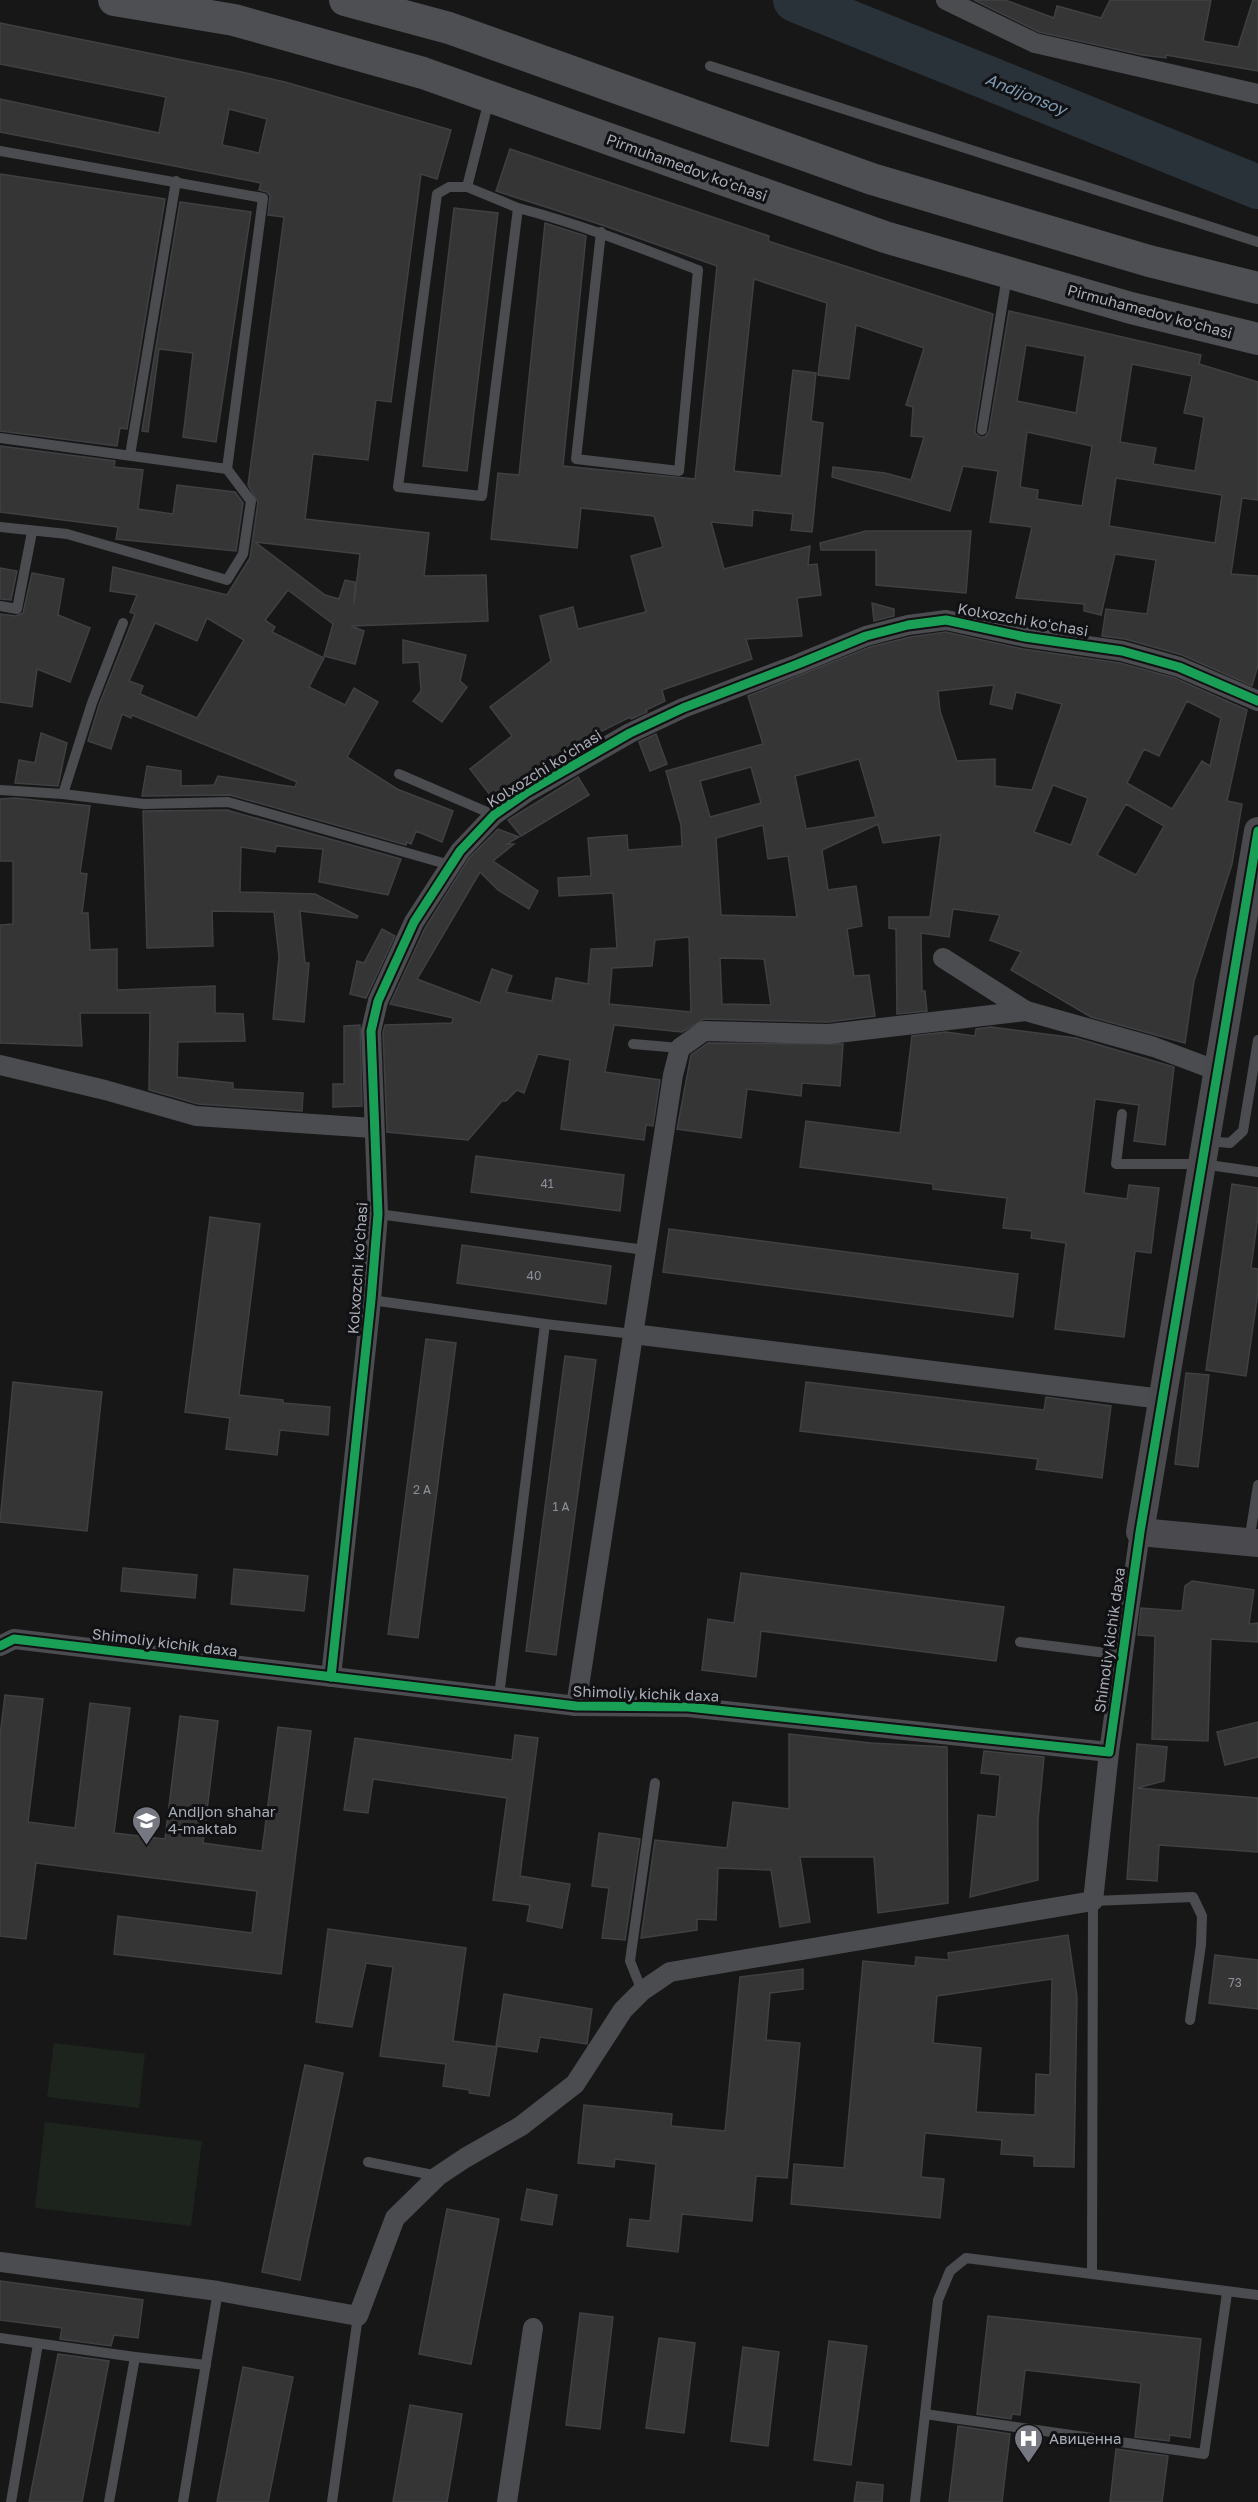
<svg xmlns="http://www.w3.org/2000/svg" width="1258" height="2502" font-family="'Golos Text',sans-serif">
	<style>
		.green { fill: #1d241e }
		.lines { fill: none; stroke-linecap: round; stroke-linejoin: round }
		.river { stroke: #2a3239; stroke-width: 44 }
		.building { fill: #353536; stroke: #3f4043; stroke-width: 1.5; fill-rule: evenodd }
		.lane { stroke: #4b4c50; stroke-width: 10 }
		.street { stroke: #4b4c50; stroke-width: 20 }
		.secondary { stroke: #4a4a4e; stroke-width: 28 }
		.primary { stroke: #4d4f52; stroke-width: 32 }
		.cycleway-casing { stroke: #111113; stroke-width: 13 }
		.cycleway { stroke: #1a9f57; stroke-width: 9 }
		.labels { text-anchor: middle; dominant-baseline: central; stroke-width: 6; stroke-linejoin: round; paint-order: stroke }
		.number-label { font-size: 12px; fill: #8b8f98 }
		.street-label { font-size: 15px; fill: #a8adb8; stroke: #111113 }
		.poi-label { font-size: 15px; fill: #a8adb8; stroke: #111113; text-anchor: start }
		.water-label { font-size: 16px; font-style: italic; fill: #7f9bb3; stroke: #111113 }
	</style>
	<rect width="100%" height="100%" fill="#171717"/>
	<g class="green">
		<path d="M54 2043 145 2054 139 2108 47 2097Z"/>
		<path d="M45 2122 202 2141 191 2226 35 2208Z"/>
	</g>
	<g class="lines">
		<path class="river" d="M795 0 1258 187"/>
	</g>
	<g class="building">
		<path d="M974 0H1005L1054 18 1057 6 1101 18 1110 0H1211L1203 41 1238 47 1253 0H1258V71L1166 55V58L1142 55 1039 32Z"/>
		<path d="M0 23 237 71 285 82 451 130 437 179 421 174 391 402 376 400 368 460 313 454 305 519 429 533 424 576 486 575 488 621 351 626 364 631 355 664 324 656 333 624 288 590 265 620 275 627 272 632 324 658 309 687 345 705 354 688 378 702 347 757 397 789 453 811 442 842 416 831 411 844 407 842 406 845 230 795 142 796 147 766 181 771V786L214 785 218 776 295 787 297 782 132 715 131 718 122 714 111 749 88 741 99 705 135 614 130 612 137 595 110 591 113 567 227 595 250 558 258 502 248 485 284 217 268 215 270 196 267 192 259 190 261 183 0 132V99L159 133 166 97 0 64ZM229 109 267 119 259 153 222 145ZM255 542 360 554 354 604 355 582 345 580 339 599 325 595ZM207 618 244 640 197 718 140 694 143 686 129 681 155 623 197 641Z"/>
		<path d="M510 149 769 236 768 241 993 314 975 429V433L980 437H985L989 431 1009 311 1201 355 1199 364 1258 382V500L1242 498 1231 574 1258 576V665L1252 686 1182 655 1125 639 1102 636 1106 609 1147 614 1156 560 1115 554 1101 615 1084 611V604L1016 598 1032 527 990 522 998 471 963 466 950 511 832 477 833 467 885 473 911 480 924 437 911 436 913 407 906 405 924 348 856 325 849 379 818 375 827 303 754 279 734 471 781 476 793 370 816 373 811 421 823 423 812 532 791 530 793 514 753 510 752 526 711 522 724 569 810 546 808 565 817 564 821 595 797 598 802 636 746 639 752 659 662 690 665 701 646 710 647 712 631 719 630 717 562 751 565 756 521 782 494 800 470 769 512 736 490 707 551 661 540 616 573 607 578 629 646 612 631 556 663 547 654 516 581 508 577 548 491 539 498 473 519 475 545 223 586 236 563 466 695 479 717 266 602 225 496 191ZM1026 345 1085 356 1076 413 1017 401ZM1132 364 1192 376 1184 413 1204 417 1195 471 1153 464 1156 448 1120 442ZM1027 432 1092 446 1082 506 1037 499 1038 490 1020 487ZM1116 478 1222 495 1215 543 1109 526Z"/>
		<path d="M0 174 165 199 127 429 120 428 117 446 0 431Z"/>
		<path d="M180 202 251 212 216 442 183 437 193 353 159 349 148 432 142 431Z"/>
		<path d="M454 208 498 213 467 471 423 466Z"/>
		<path d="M0 446 115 461 114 467 143 470 138 509 173 514 177 485 235 492 243 503 236 551 116 539 118 527 0 512Z"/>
		<path d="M866 531H971L966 593 876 585V550H821L820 543Z"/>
		<path d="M0 568 17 571 11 600 0 599Z"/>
		<path d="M32 573 64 579 58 615 90 628 70 682 37 669 32 707 0 702V614L16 616 23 613Z"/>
		<path d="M872 603 894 609V616L874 621Z"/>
		<path d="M946 632 1023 649 1120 663 1175 678 1247 710 1227 801 1242 804 1232 864 1194 981 1185 1043 1091 1017 1011 970 1021 952 990 940 1000 915 953 909 949 937 921 933 922 991H925L927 1011 897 1014 896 929 889 928V917H930L941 835 883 843 878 824 822 850 828 890 856 886 862 926 847 929 854 976 869 975 875 1016 828 1022 704 1019 682 1032 614 1025 605 1072 660 1080 653 1126 646 1125 644 1140 561 1129 570 1060 538 1054 524 1093 517 1090 506 1101H502L468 1140 387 1132 383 1032 385 1025 452 1023 453 1018 390 1004 425 928 469 858 498 829 519 837 507 844H514L493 861 538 891 529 909 498 890 480 872 417 979 480 1003 492 969 512 976 506 992 552 1001 556 978 588 984 591 949 617 948 613 893 559 896 558 878 591 876 588 838 627 835 628 850 682 846 681 825 666 771 763 744 748 696 870 647 910 637ZM994 685 990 704 1012 709 1016 692 1062 704 1032 790 995 786V759L957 761 940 711 938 691ZM1187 701 1221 718 1210 766 1202 761 1172 809 1127 783 1144 749 1159 756ZM859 759 876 817 806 829 795 776ZM751 767 761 803 710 817 700 781ZM1053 785 1088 798 1071 845 1034 832ZM1126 804 1164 826 1136 875 1097 855ZM763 825 768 859 788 856 797 917 721 915 716 838ZM689 937 691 1012 609 1004 612 968 652 966 655 940ZM720 958 764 959 771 1005 722 1004Z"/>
		<path d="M403 640 466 655 460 681 467 687 442 722 413 701 421 691 419 662 403 663Z"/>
		<path d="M41 733 67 743 58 786 15 783 19 760 35 763Z"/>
		<path d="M656 734 667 764 650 771 639 742Z"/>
		<path d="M578 777 589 795 521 836 508 820Z"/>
		<path d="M15 798 90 806 80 873 87 874 82 913H88L90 950 117 949V990L215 986V1013L243 1014 245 1041 178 1042 177 1077 233 1083V1089L303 1093 302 1111 198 1104 149 1090 150 1013H80L82 1046 0 1043V925L13 924V861H0V799Z"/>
		<path d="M227 810 401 859 388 895 319 882 323 849 276 846 275 852 241 847 240 892 315 894 358 916 357 918 300 911 305 963H309L304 1022 273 1019 279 957 274 912 212 911 213 946 147 948 143 811Z"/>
		<path d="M382 929 395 936 366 998 350 994 357 961 364 963Z"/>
		<path d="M360 1025 362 1106 333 1107V1084H344V1026Z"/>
		<path d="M991 1027 1076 1038 1174 1067 1165 1145 1134 1141 1139 1105 1095 1099 1084 1193 1127 1199 1129 1185 1159 1188 1151 1253 1135 1251 1124 1337 1055 1329 1066 1243 1031 1238 1032 1231 1003 1228 1007 1198 933 1189V1184L800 1167 806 1121 900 1133 912 1036 946 1032 975 1036 976 1029Z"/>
		<path d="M708 1043 843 1044 840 1086 802 1083 801 1096 747 1089 741 1138 677 1129 691 1055Z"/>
		<path d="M476 1156 624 1175 620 1211 471 1192Z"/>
		<path d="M1232 1184 1258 1188V1216L1251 1268 1258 1269V1292L1246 1376 1206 1370Z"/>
		<path d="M210 1217 260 1224 239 1395 283 1400V1403L330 1407 328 1435 280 1430 277 1455 226 1449 230 1418 185 1412Z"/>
		<path d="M669 1229 1018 1274 1013 1317 663 1272Z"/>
		<path d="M462 1245 611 1266 606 1304 457 1283Z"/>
		<path d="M426 1339 456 1343 418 1638 388 1634Z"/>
		<path d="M565 1356 596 1360 556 1655 526 1651Z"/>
		<path d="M1186 1373 1209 1375 1198 1467 1175 1464Z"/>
		<path d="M13 1382 102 1392 87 1531 0 1522Z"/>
		<path d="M806 1382 1044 1410 1046 1397 1111 1406 1102 1478 1036 1469 1038 1459 800 1431Z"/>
		<path d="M123 1568 197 1575 195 1598 121 1591Z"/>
		<path d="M234 1569 308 1576 304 1611 231 1604Z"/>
		<path d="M741 1573 1004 1607 996 1661 761 1631 756 1677 702 1670 708 1619 734 1623Z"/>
		<path d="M1192 1581 1254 1590 1249 1624 1258 1623V1642L1211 1639 1208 1741 1152 1739 1155 1636 1138 1635 1141 1608 1182 1611 1185 1586Z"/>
		<path d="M5 1695 43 1699 28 1822 75 1828 90 1703 130 1708 114 1833 165 1839 180 1716 218 1721 203 1843 262 1851 278 1727 311 1731 281 1974 114 1954 118 1916 252 1933 257 1891 36 1863 26 1939 0 1936V1736Z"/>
		<path d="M1258 1722V1757L1225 1765 1217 1732Z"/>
		<path d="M789 1734 871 1743 947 1747 948 1903 878 1913 874 1857H800L810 1922 780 1927 771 1870 718 1868 716 1920 697 1919V1930L641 1938 655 1840 727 1848 733 1802 789 1809Z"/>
		<path d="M515 1735 538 1738 520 1876 570 1884 562 1928 527 1921 530 1905 493 1900 507 1798 373 1779 368 1813 344 1810 355 1738 512 1760Z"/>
		<path d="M1137 1744 1167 1747 1164 1781 1137 1788 1258 1798V1852L1159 1845 1157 1881 1127 1879Z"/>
		<path d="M984 1751 1044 1757 1038 1820V1880L970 1897 978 1815 996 1817 1000 1775 981 1773Z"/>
		<path d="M599 1833 640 1839 625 1940 602 1938 609 1888 592 1886Z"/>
		<path d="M328 1929 466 1948 453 2041 497 2047 489 2096 469 2093 470 2090 443 2086 446 2064 380 2056 393 1967 366 1963 352 2027 316 2022Z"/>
		<path d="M1068 1935 1077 1997 1074 2167 1034 2166V2156L1001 2154 1002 2140 925 2133 921 2177 944 2179 940 2218 791 2204 794 2164 844 2168 863 1961 915 1966 916 1957 949 1960 948 1953ZM1052 1979 1050 2075 1036 2074 1035 2115 976 2112 981 2048 933 2043 937 1996Z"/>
		<path d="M1215 1955 1258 1960V2009L1209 2003Z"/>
		<path d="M803 1969V1989L770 1993 766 2040 800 2043 787 2178 756 2176 752 2221 682 2214 678 2252 627 2246 630 2219 650 2221 656 2164 615 2159 614 2167 578 2163 584 2105 672 2114 671 2126 725 2131 740 1977Z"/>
		<path d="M504 1994 592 2009 587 2044 540 2037 537 2052 496 2046Z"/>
		<path d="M305 2065 343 2073 300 2280 262 2272Z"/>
		<path d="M527 2189 557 2195 552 2225 521 2220Z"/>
		<path d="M447 2209 499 2219 471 2364 419 2354Z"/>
		<path d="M0 2281 143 2300 138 2338 114 2335 111 2346 60 2339 62 2328 0 2320Z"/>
		<path d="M580 2313 613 2317 600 2429 566 2425Z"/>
		<path d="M988 2316 1201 2339 1190 2438 1170 2435 1169 2441 1135 2437 1141 2383 1025 2370 1020 2415 1012 2414 1011 2419 977 2414Z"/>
		<path d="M659 2338 695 2343 684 2433 646 2428Z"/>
		<path d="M829 2341 867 2346 851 2465 814 2460Z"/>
		<path d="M743 2347 779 2352 768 2446 731 2441Z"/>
		<path d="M58 2354 109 2361 82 2502H29Z"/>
		<path d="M243 2367 293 2377 268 2502H217Z"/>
		<path d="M410 2405 462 2414 447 2502H393Z"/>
		<path d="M958 2426 1010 2434 1002 2502H949Z"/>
		<path d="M1116 2449 1168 2456 1162 2502H1110Z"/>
		<path d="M857 2482 883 2485 882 2502H854Z"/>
	</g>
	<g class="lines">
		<g class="lane">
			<path d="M710 66 1258 242"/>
			<path d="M0 151 263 198 227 469 0 438"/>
			<path d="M467 187 518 208 482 496 398 487 437 194 449 187H467L489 100"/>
			<path d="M518 208C580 224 638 247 698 270L679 471 576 459 601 232"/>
			<path d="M982 430 1007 276"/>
			<path d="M130 455 176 181"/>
			<path d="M0 527 67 534 227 580 243 554 251 501 227 469"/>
			<path d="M0 606 17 609 32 532"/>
			<path d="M399 774 494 815"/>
			<path d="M0 790 63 794 144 804 228 802 450 865"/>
			<path d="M63 794 92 703 123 623"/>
			<path d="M633 1044 680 1048"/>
			<path d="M1122 1114 1116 1164H1202L1258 1172"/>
			<path d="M1206 1141 1230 1143 1243 1131 1258 1040"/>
			<path d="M378 1214 645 1250"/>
			<path d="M371 1300 545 1324 633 1334"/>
			<path d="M1249 1542 1258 1485"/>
			<path d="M1020 1642 1122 1655"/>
			<path d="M499 1696 545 1324"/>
			<path d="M642 1991 630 1961 655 1783"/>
			<path d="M368 2162 438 2176"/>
			<path d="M1092 2273 1093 1901 1193 1897 1202 1916 1201 1945 1190 2020"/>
			<path d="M0 2338 135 2357 206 2365"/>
			<path d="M925 2414 1204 2454 1227 2293"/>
			<path d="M11 2502 38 2344"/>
			<path d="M109 2502 135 2357"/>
			<path d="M183 2502 218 2291"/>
			<path d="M332 2502 358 2316"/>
			<path d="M915 2502 938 2300 950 2271 966 2258 1258 2295"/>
		</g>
		<g class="street">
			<path d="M946 0 1035 43 1258 94"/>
			<path d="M943 958 1026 1011"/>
			<path d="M0 1065 105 1090 196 1116 373 1128"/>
			<path d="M633 1334 1162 1399"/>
			<path d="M0 1646 14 1639 576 1706 688 1707 1109 1752 1140 1532"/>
			<path d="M331 1677 371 1300 378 1214 371 1031 378 1001 414 922 460 851 494 815 527 792 630 733 683 708 798 664 866 636 908 625 946 620 1025 637 1122 651 1179 667 1258 701"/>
			<path d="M576 1706 673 1075 680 1048 704 1031 829 1034 1026 1011 1154 1047 1218 1071"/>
			<path d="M0 2262 218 2291 358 2316 395 2218 438 2176 465 2158 521 2126 575 2084 623 2010 642 1991 670 1972 1093 1901 1109 1752"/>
			<path d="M507 2502 533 2328"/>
		</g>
		<path class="secondary" d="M1258 831 1140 1532 1258 1543"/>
		<g class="primary">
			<path d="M114 0 234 20 423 73 885 237 1131 308 1258 339"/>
			<path d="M345 0 449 28 872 179 1149 261 1258 288"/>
		</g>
		<defs>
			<g id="cycleway">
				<path d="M0 1646 14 1639 576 1706 688 1707 1109 1752 1140 1532 1258 831"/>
				<path d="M331 1677 371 1300 378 1214 371 1031 378 1001 414 922 460 851 494 815 527 792 630 733 683 708 798 664 866 636 908 625 946 620 1025 637 1122 651 1179 667 1258 701"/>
			</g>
		</defs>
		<use href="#cycleway" class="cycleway-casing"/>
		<use href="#cycleway" class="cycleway"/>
	</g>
	<defs>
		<symbol id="school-pin" viewBox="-11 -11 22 30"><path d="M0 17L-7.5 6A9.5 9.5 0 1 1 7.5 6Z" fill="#757880" stroke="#111113"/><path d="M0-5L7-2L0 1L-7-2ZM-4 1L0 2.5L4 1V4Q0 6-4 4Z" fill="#fff"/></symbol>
		<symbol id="hospital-pin" viewBox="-11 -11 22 30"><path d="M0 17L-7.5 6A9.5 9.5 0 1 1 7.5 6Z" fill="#757880" stroke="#111113"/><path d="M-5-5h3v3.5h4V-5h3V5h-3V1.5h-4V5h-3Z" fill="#fff"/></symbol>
	</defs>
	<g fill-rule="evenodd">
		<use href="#school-pin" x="130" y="1804" width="33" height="45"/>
		<use href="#hospital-pin" x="1012" y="2422" width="33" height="45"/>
	</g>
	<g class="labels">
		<g class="number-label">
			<text x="547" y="1183">41</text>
			<text x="534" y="1275">40</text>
			<text x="422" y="1489">2 А</text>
			<text x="561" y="1506">1 А</text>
			<text x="1235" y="1982">73</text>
		</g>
		<g class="street-label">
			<text transform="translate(687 167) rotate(20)">Pirmuhamedov ko'chasi</text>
			<text transform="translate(1150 311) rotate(15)">Pirmuhamedov ko'chasi</text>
			<text transform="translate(1023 619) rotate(10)">Kolxozchi koʻchasi</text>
			<text transform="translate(544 768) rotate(-32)">Kolxozchi koʻchasi</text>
			<text transform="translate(357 1268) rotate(-86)">Kolxozchi koʻchasi</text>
			<text transform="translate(1109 1640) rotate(-82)">Shimoliy kichik daxa</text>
			<text transform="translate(165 1642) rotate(7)">Shimoliy kichik daxa</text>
			<text transform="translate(646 1693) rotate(2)">Shimoliy kichik daxa</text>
		</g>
		<g class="poi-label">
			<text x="168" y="1811">Andijon shahar<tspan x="168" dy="17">4-maktab</tspan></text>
			<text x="1049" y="2438">Авиценна</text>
		</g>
		<g class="water-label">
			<text transform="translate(1026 94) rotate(22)">Andijonsoy</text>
		</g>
	</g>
</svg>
